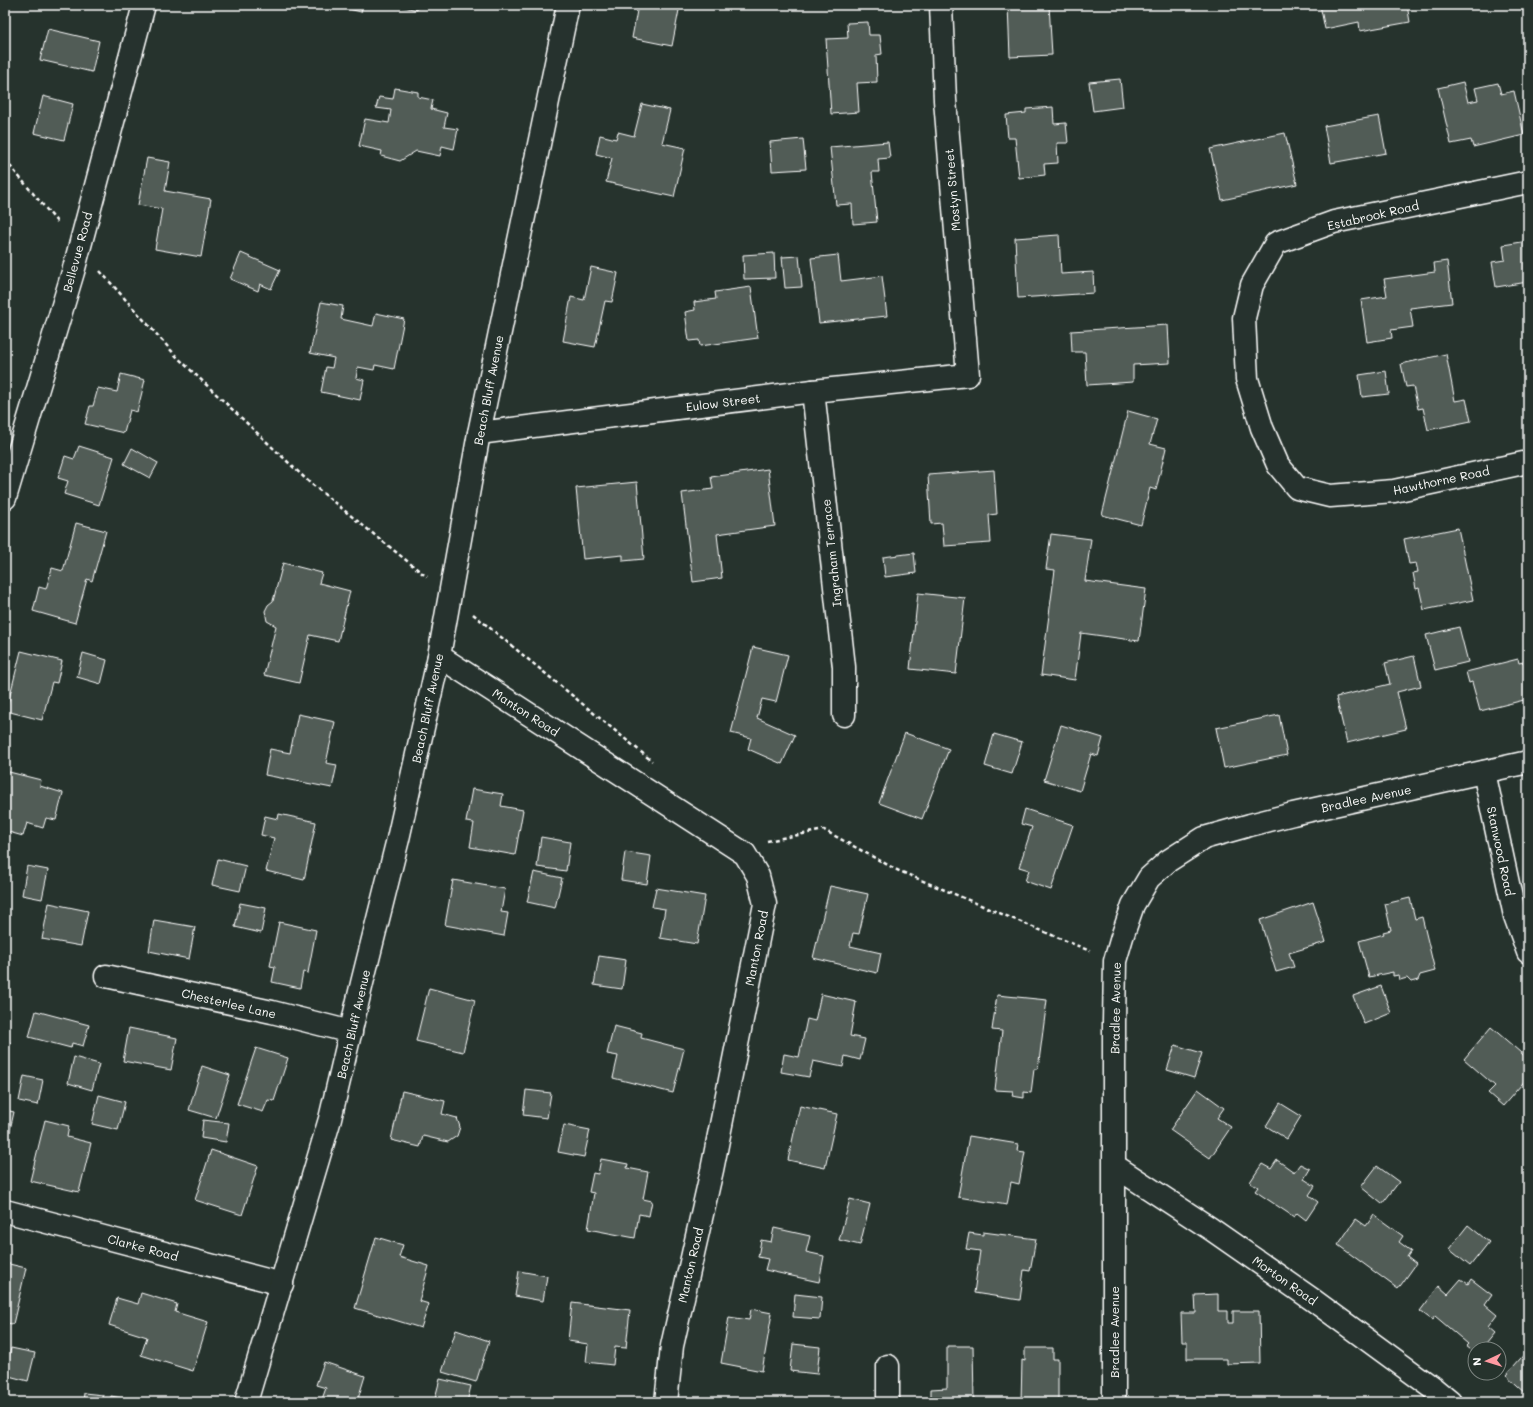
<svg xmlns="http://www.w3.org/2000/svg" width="1533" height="1407" font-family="Mali,sans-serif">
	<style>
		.building { fill: #515c57; stroke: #fff }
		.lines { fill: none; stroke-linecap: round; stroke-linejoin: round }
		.minor-casing { stroke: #fff; stroke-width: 25 }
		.path { stroke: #fff; stroke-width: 2.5; stroke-dasharray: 4 3; stroke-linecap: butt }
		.minor { stroke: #26332d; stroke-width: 22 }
		.labels { text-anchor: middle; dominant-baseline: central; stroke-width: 3; stroke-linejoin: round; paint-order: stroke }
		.street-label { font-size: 12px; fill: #fff; stroke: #26332d }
	</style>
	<rect width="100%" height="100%" fill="#26332d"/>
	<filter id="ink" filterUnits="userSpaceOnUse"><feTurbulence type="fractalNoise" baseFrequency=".025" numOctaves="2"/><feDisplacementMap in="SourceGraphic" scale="8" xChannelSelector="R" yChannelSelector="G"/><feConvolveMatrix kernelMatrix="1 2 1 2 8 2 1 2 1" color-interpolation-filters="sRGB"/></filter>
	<g filter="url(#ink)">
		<g class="building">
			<path d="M336 5H363L361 12 336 6Z"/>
			<path d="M396 5H418L417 10Z"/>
			<path d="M638 5H680L672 46 632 38Z"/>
			<path d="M1008 5H1049L1052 55 1010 57Z"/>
			<path d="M1320 5H1407L1410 22 1360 31 1359 22 1325 29Z"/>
			<path d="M868 22 869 35H880L882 54 876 55 877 82 857 83 859 112 831 114 826 39 848 38 847 23Z"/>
			<path d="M48 29 99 41 92 72 40 60Z"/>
			<path d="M1120 79 1123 107 1093 111 1089 82Z"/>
			<path d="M1463 82 1468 102 1478 100 1475 88 1498 83 1501 94 1514 91 1524 135 1473 147 1471 140 1451 144 1438 88Z"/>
			<path d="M395 88 418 92V97L433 100 431 109 447 113 444 127 458 129 454 149 442 146 440 156 416 151 400 161 381 156 382 151 359 146 365 119 389 123 391 110 376 108 379 97 393 99Z"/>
			<path d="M43 96 73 104 64 140 34 133Z"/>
			<path d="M642 104 670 110 662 143 685 148 674 197 606 182 612 158 596 154 600 135 616 139 618 132 634 136Z"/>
			<path d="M1053 107 1054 124 1066 123 1068 143H1057L1058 163 1044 164 1045 175 1019 178 1015 138H1008L1006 115 1026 113V109Z"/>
			<path d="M1379 116 1386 153 1331 163 1324 126Z"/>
			<path d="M1285 133 1297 184 1222 200 1210 149Z"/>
			<path d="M803 139 806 169 772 171 770 142Z"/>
			<path d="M888 142 890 158 878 159 879 172H872L877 222 853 224 852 204 836 205 830 147Z"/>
			<path d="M147 158 170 162 165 191 211 199 201 257 155 249 162 209 138 205Z"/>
			<path d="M1059 235 1061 274 1093 272 1094 293 1018 298 1015 238Z"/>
			<path d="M1528 241V282L1496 287 1492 262 1505 260 1503 245Z"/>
			<path d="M241 253 280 270 271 289 260 284 258 291 230 279Z"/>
			<path d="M774 253 775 278 744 279 743 255Z"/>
			<path d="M838 255 841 281 882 276 887 316 819 323 811 258Z"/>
			<path d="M799 256 802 287 785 288 782 257Z"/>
			<path d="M1447 261 1452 303 1410 308 1413 327 1391 330 1392 338 1367 342 1361 300 1387 296 1384 279 1435 272 1434 263Z"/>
			<path d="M591 267 618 273 612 302 605 301 595 347 563 341 571 297 584 300Z"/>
			<path d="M751 287 758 338 700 346 699 340 689 341 685 312 695 310 694 302 716 299 715 292Z"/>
			<path d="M321 302 343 306 341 319 373 326 376 313 404 319 394 369 375 365 374 370 358 367 356 378 364 380 360 400 321 392 326 367 332 368 334 358 310 353Z"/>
			<path d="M1168 325 1170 363 1133 365V382L1087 385 1085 352H1072L1071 331Z"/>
			<path d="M1446 354 1455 401 1466 399 1471 421 1428 430 1423 408 1418 409 1413 386 1406 387 1401 364Z"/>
			<path d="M1386 371 1389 394 1362 397 1359 375Z"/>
			<path d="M121 374 145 380 137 412 130 410 124 433 85 424 90 406H93L98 388 117 392Z"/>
			<path d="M1128 411 1157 419 1150 444 1166 448 1156 490 1150 488 1141 525 1102 515Z"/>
			<path d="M79 446 114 457 99 505 64 494 68 481 58 478 65 456 74 459Z"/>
			<path d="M132 448 158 463 150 478 124 464Z"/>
			<path d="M768 469 775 526 717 534 722 578 693 582 682 493 713 489 711 477Z"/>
			<path d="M994 470 997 514 989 515 991 543 944 546 942 523 931 524 928 475Z"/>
			<path d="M637 482 644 559 623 561V555L583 559 576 488Z"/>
			<path d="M76 523 106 531 92 581 87 579 75 623 33 611 39 587 46 589 52 568 63 571Z"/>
			<path d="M1458 528 1473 600 1424 610 1419 588 1416 589 1413 573 1418 572 1416 563 1409 564 1404 539Z"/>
			<path d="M1051 534 1091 539 1085 581 1146 589 1139 641 1081 633 1075 680 1041 675 1055 570 1046 569Z"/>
			<path d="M914 553 916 573 885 577 883 557Z"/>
			<path d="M283 563 322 573 319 583 350 591 338 641 310 635 299 683 264 675 276 626 267 621 265 611 268 605 273 601Z"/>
			<path d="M918 593 965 598 956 674 910 669Z"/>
			<path d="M1459 627 1468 662 1435 670 1426 635Z"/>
			<path d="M753 647 788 655 776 702 762 699 757 718 795 735 782 764 748 749 751 738 731 733Z"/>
			<path d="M21 651 62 661 57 683 52 682 42 720 6 711Z"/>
			<path d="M83 653 107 660 101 684 77 677Z"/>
			<path d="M1414 656 1421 686 1397 692 1406 729 1347 743 1336 697 1390 684 1385 663Z"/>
			<path d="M1518 659 1519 663 1528 661V699L1480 711 1472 682 1469 683 1466 672Z"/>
			<path d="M298 714 335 722 326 763 337 765 332 788 265 775 270 749 290 753Z"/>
			<path d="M1279 715 1287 755 1224 768 1216 728Z"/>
			<path d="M1061 725 1103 738 1098 756 1091 754 1080 791 1044 780Z"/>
			<path d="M905 733 949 749 922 819 879 803Z"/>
			<path d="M994 734 1022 742 1012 774 985 766Z"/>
			<path d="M5 771 41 780 40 786 63 793 56 820 46 818 43 828 27 823 23 836 5 831Z"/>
			<path d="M472 789 503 794 501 806 523 810 515 855 470 847 474 823 466 822Z"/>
			<path d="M1025 809 1073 825 1051 890 1025 881 1029 870 1019 867 1032 827 1021 824Z"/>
			<path d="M279 814 316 822 304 880 266 871 274 838 261 835 265 816 278 819Z"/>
			<path d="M541 837 570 842 566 871 537 867Z"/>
			<path d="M625 852 651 856 647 884 621 880Z"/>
			<path d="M218 859 246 866 240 891 212 885Z"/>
			<path d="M27 866 48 870 42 899 22 895Z"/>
			<path d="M534 872 562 878 555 908 527 902Z"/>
			<path d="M453 880 505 889 501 912 508 913 504 936 445 925Z"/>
			<path d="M830 886 868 894 859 934 853 933 850 946 881 953 877 973 813 958Z"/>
			<path d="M656 888 705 896 697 944 660 938 665 909 652 907Z"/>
			<path d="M1410 898 1415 919 1422 917 1435 971 1420 975 1418 980 1411 982 1407 978 1400 980 1399 975 1393 976V972L1369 977 1359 941 1384 934 1383 932 1391 930 1385 904Z"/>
			<path d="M1313 902 1326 942 1289 953 1294 967 1276 972 1260 920Z"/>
			<path d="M49 903 88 911 81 946 42 939Z"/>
			<path d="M240 903 266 908 261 933 235 927Z"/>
			<path d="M154 920 195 927 189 959 149 951Z"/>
			<path d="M279 922 316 930 308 973 303 972 300 988 272 982 275 967 270 966Z"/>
			<path d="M599 956 626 960 622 989 594 985Z"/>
			<path d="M1381 986 1391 1013 1364 1024 1353 996Z"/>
			<path d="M429 988 475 1000 463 1052 416 1041Z"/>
			<path d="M821 994 856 1002 850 1036 865 1039 860 1060 845 1056 843 1067 813 1061 809 1077 781 1072 784 1054 799 1057 807 1019 815 1021Z"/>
			<path d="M997 995 1047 1000 1038 1069H1034L1031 1093 1024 1092V1098L1012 1096 1013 1091 995 1090 1002 1031 992 1030Z"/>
			<path d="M36 1011 89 1025 83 1046 72 1043 71 1048 29 1037Z"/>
			<path d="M614 1026 642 1033 641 1038 684 1049 673 1093 613 1078 618 1056 607 1054Z"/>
			<path d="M1491 1027 1528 1059V1077L1503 1106 1488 1093 1495 1086 1464 1059Z"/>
			<path d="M129 1028 177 1038 171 1070 123 1061Z"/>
			<path d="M5 1042H10L7 1068H5Z"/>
			<path d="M1175 1045 1202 1053 1194 1078 1167 1070Z"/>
			<path d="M256 1048 288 1058 274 1101 268 1100 263 1112 237 1104Z"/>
			<path d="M74 1057 99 1064 92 1090 68 1083Z"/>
			<path d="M202 1066 230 1075 216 1118 189 1110Z"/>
			<path d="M24 1076 43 1080 38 1105 19 1101Z"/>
			<path d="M1198 1089 1224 1108 1217 1118 1231 1127 1210 1158 1170 1130Z"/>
			<path d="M526 1090 551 1093 547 1118 523 1115Z"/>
			<path d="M402 1091 445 1101 442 1114 457 1118 460 1127 457 1136 448 1142 423 1136 420 1147 391 1140Z"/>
			<path d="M99 1095 125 1102 118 1130 92 1124Z"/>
			<path d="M1280 1103 1301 1116 1287 1139 1266 1126Z"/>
			<path d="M800 1106 837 1114 825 1168 788 1160Z"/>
			<path d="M5 1110 14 1112 5 1152Z"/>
			<path d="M45 1120 69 1126 67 1137 91 1143 79 1192 30 1181Z"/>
			<path d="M203 1120 229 1123 226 1142 201 1138Z"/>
			<path d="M564 1125 590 1130 584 1157 558 1152Z"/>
			<path d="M969 1136 1018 1144 1017 1151 1025 1152 1019 1184 1011 1182 1007 1205 958 1197Z"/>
			<path d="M211 1150 258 1166 242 1215 195 1200Z"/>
			<path d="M601 1159 628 1164 627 1168 648 1172 643 1199 652 1201 649 1216 639 1214 635 1238 588 1229 594 1193 589 1192 593 1173 598 1174Z"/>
			<path d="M1277 1160 1294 1172 1300 1164 1310 1169 1304 1179 1315 1186 1309 1195 1318 1202 1306 1220 1297 1213 1294 1217 1255 1191 1258 1187 1250 1182 1262 1164 1271 1169Z"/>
			<path d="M1377 1166 1399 1182 1382 1204 1361 1187Z"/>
			<path d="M850 1199 870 1204 860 1245 839 1240Z"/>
			<path d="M1374 1215 1403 1236 1399 1242 1411 1251 1407 1257 1416 1264 1398 1289 1338 1245 1356 1219 1366 1226Z"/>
			<path d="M1468 1225 1489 1242 1470 1266 1449 1249Z"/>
			<path d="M774 1228 810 1236 806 1252 824 1256 819 1282 765 1270 768 1259 758 1257 761 1240 771 1242Z"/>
			<path d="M983 1232 1036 1239 1030 1271 1024 1270 1020 1300 974 1293 980 1251 966 1249 969 1233 983 1235Z"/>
			<path d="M376 1237 403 1245 399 1257 429 1266 419 1301 429 1304 421 1328 355 1308Z"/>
			<path d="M5 1263 26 1268 13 1324 5 1323Z"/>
			<path d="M519 1271 547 1276 543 1301 515 1296Z"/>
			<path d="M1461 1279 1468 1284 1471 1279 1492 1295 1485 1305 1497 1315 1488 1327 1495 1333 1482 1349H1475V1353L1466 1346 1468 1344 1435 1316 1432 1320 1420 1311 1439 1286 1448 1294Z"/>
			<path d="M141 1293 177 1304 175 1312 208 1322 193 1371 141 1355 147 1337 109 1325 117 1298 138 1304Z"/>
			<path d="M795 1294 822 1297 820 1319 793 1317Z"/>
			<path d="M1218 1294V1311H1228V1323H1233V1311H1259L1260 1363 1227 1364V1359H1187V1342H1182L1181 1313H1196L1195 1295Z"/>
			<path d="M572 1303 630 1310 626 1348 615 1347 613 1365 586 1362 588 1344 568 1341Z"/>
			<path d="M751 1309 772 1313 762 1371 721 1363 729 1317 749 1320Z"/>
			<path d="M456 1330 489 1341 476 1382 442 1372Z"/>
			<path d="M793 1344 820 1347 817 1374 790 1371Z"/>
			<path d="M947 1346H973L974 1402H931V1389L947 1388Z"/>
			<path d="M11 1348 35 1353 28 1381 5 1375Z"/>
			<path d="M1025 1348H1053V1359H1058V1402H1021L1022 1360 1025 1361Z"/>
			<path d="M1528 1350V1395L1506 1375Z"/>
			<path d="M324 1362 365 1376 357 1402H321L326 1388 316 1385Z"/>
			<path d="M440 1379 471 1386 467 1402H434Z"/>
			<path d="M84 1393 103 1395 102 1402H83Z"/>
			<path d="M111 1396 132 1400 131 1402H110Z"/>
		</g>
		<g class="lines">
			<defs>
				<g id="minor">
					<path d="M1528 182 1334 222 1276 243 1252 285 1244 318 1247 379 1262 428 1278 465 1297 488 1330 496 1394 491 1528 462"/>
					<path d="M813 391 844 667V715"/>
					<path d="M479 433 813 391 968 375 945 100 941 5"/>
					<path d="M5 498 73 272 144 5"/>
					<path d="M439 656 745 854 758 876 765 904 712 1170 672 1346 666 1402"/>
					<path d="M1484 772 1515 916 1528 952"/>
					<path d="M106 976 272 1012 351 1032"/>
					<path d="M1115 1166 1211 1229 1313 1300 1433 1388 1450 1402"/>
					<path d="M5 1211 282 1284"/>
					<path d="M246 1402 330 1119 362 983 398 839 439 656 479 433 568 5"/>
					<path d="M888 1402V1366"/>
					<path d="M1114 1402V1023L1115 961 1122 937 1133 905 1149 878 1168 861 1204 838 1250 825 1293 814 1528 762"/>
				</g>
			</defs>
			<use href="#minor" class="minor-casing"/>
			<g class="path">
				<path d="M5 160 58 223"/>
				<path d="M100 271 177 357 309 482 427 577"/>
				<path d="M473 614 652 761"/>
				<path d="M767 841 824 830 897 870 1090 951"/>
			</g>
			<use href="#minor" class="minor"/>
		</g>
	</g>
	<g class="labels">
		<g class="street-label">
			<text transform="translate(952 190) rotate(-95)">Mostyn Street</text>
			<text transform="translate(1373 215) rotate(-13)">Estabrook Road</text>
			<text transform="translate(77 252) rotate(-75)">Bellevue Road</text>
			<text transform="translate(488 390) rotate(-79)">Beach Bluff Avenue</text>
			<text transform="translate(723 402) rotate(-7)">Eulow Street</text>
			<text transform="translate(1441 480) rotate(-12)">Hawthorne Road</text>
			<text transform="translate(831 553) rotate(-96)">Ingraham Terrace</text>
			<text transform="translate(427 708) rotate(-78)">Beach Bluff Avenue</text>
			<text transform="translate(526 712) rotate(33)">Manton Road</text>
			<text transform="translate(1366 798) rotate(-12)">Bradlee Avenue</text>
			<text transform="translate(1501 851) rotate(78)">Stanwood Road</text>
			<text transform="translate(756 948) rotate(-79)">Manton Road</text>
			<text transform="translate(229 1003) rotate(13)">Chesterlee Lane</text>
			<text transform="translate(1115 1008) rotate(-89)">Bradlee Avenue</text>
			<text transform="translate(353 1024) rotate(-77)">Beach Bluff Avenue</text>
			<text transform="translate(143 1247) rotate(15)">Clarke Road</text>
			<text transform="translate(690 1265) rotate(-77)">Manton Road</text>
			<text transform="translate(1285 1280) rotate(35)">Morton Road</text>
			<text transform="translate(1114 1332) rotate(-90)">Bradlee Avenue</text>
		</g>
	</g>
	<rect width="1533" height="1407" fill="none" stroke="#26332d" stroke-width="20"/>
	<rect x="10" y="10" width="1513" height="1387" fill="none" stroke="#fff" stroke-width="1.5" filter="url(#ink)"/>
	<g transform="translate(1487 1361) rotate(266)"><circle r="19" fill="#26332d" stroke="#7d8581"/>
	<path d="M0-3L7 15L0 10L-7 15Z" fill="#ff9aa2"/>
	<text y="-6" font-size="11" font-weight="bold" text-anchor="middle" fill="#ffffff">N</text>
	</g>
</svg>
